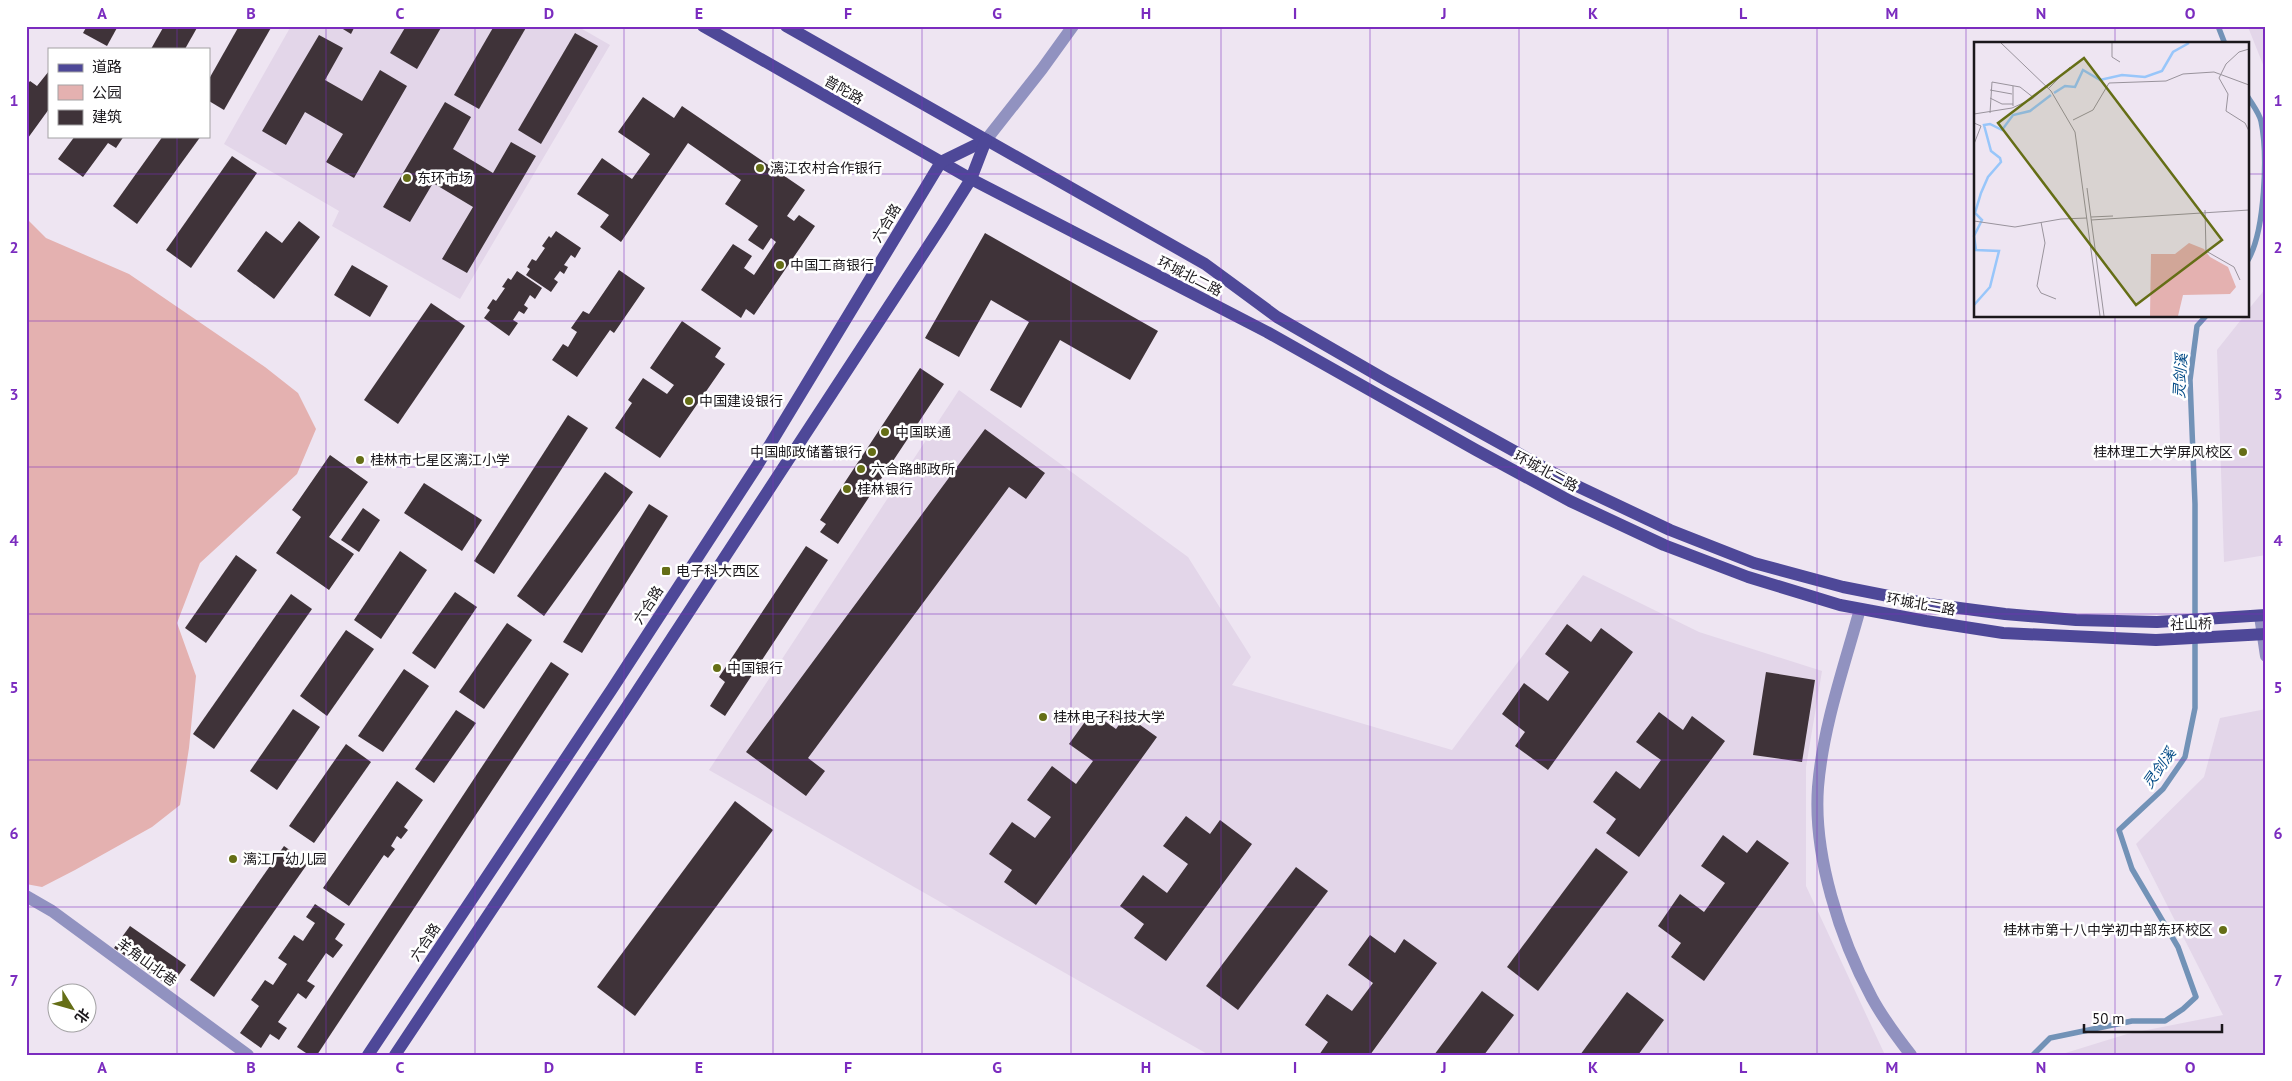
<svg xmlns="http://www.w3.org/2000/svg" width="2292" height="1081" font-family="'PT Sans','Noto Sans SC',sans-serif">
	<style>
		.built { fill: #e3d6e9 }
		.green { fill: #e4b1b0 }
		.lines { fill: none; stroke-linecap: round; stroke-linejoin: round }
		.stream { stroke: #7292b7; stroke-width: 5.5 }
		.building { fill: #3f3339 }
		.minor { stroke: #9192c0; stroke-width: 12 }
		.major { stroke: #4e4898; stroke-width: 12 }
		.grid { fill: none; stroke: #7b2cbf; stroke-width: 1; stroke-opacity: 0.55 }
		.poi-dot { fill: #656e16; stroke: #fff; stroke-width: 2 }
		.labels { text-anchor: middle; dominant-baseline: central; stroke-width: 5; stroke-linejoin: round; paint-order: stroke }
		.street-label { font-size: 14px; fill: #1a171b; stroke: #fff }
		.poi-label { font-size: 14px; fill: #1a171b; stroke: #fff; text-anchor: start }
		.water-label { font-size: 15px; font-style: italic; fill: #034b87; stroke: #fff }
		.inset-river { fill: none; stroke: #98c6fa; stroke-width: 2.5 }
		.inset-road { fill: none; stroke: #99939c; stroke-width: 1 }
		.view { fill: #656e16; fill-opacity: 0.15; stroke: #656e16; stroke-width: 2.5 }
		.inset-edge { fill: none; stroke: #1a171b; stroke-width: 2.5 }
		.neatline { fill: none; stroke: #7b2cbf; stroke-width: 2 }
		.grid-label { font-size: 16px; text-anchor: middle; font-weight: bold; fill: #7b2cbf }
	</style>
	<rect width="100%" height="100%" fill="#eee5f2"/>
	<g class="built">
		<path d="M291 26H577L610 45 460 299 332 226 339 211 224 144Z"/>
		<path d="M2248 26H2266V72L2248 27Z"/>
		<path d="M2266 288V555L2224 562 2217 350 2244 316H2248V310Z"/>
		<path d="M959 390 1188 557 1251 657 1232 685 1452 750 1583 575 1699 632 1822 671 1806 767V886L1885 1055H1209L709 770Z"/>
		<path d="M2266 709V1055H2059L2127 1034 2223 1015 2136 844 2204 777 2220 718Z"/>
	</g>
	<path class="green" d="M26 218 46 238 129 274 265 367 298 393 316 429 297 474 200 563 177 623 196 676 189 748 180 805 152 827 75 870 42 887 26 884Z"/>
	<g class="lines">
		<g class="stream">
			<path d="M2218 26 2225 44"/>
			<path d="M2248 97C2252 104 2259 113 2261 121 2268 154 2265 231 2248 260"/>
			<path d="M2033 1055 2050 1038 2132 1021H2165L2183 1009 2196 997 2178 947 2132 869 2119 830 2163 789 2185 757 2195 708V504L2190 380 2197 326 2206 316"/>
		</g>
	</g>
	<g class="building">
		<path d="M87 26H118L107 46 83 33Z"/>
		<path d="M164 26H198L185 49H151Z"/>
		<path d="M239 26H272L224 110 209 101V79Z"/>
		<path d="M338 26H355L351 34Z"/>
		<path d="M406 26H442L417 69 390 53Z"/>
		<path d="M494 26H527L479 109 454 95Z"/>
		<path d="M575 33 598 46 541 144 518 130Z"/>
		<path d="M319 35 343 48 325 80 362 101 380 70 407 86 354 178 326 162 343 134 305 112 286 145 262 131Z"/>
		<path d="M49 71V109L28 138 26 86 30 81 37 86Z"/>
		<path d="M643 97 674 118 682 106 805 190 787 216 794 221 799 215 815 226 754 315 746 309 741 318 701 290 733 244 752 256 744 268 754 275 776 242 771 238 763 250 748 240 758 226 725 204 741 180 688 143 621 242 600 227 609 215 577 194 602 158 632 179 650 154 618 132Z"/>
		<path d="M445 102 471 117 453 149 493 173 511 142 536 156 467 273 442 259 473 207 433 183 410 222 383 207Z"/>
		<path d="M75 136H124L116 148 108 143 83 177 58 159Z"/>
		<path d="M163 136H201L137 224 113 206Z"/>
		<path d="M232 156 257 173 191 268 166 250Z"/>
		<path d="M299 221 320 237 274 299 237 271 266 231 282 243Z"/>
		<path d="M556 231 581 248 575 258 571 255 564 265 568 267 564 274 560 271 554 279 558 282 551 292 526 275 530 269 527 267 532 259 536 261 545 248 542 246 549 236 551 238Z"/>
		<path d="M985 233 1158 331 1130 380 1060 340 1021 408 990 390 1029 322 991 300 959 357 925 338Z"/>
		<path d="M352 265 388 286 370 317 334 295Z"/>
		<path d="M619 270 645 288 614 333 610 330 577 377 552 360 563 344 568 347 577 332 571 328 583 311 589 314Z"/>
		<path d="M517 271 542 288 535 299 530 295 524 305 528 308 524 314 519 311 513 320 518 323 509 336 484 318 490 310 487 308 493 299 496 301 505 288 502 287 508 278 511 280Z"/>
		<path d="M431 303 465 326 398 424 364 400Z"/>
		<path d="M682 321 721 348 715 357 725 364 660 458 615 428 632 403 628 400 643 378 667 394 674 385 650 368Z"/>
		<path d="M920 368 944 384 838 544 820 532 826 524 820 520Z"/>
		<path d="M568 415 588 428 494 574 474 561Z"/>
		<path d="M985 429 1045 473 1026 499 1009 487 808 758 825 771 806 796 746 752Z"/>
		<path d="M330 455 368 482 329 537 354 554 329 590 276 553 301 517 292 510Z"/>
		<path d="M605 472 633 492 544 616 517 596Z"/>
		<path d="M424 483 482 520 462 551 404 513Z"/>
		<path d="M649 504 668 516 582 653 563 642Z"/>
		<path d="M363 508 380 520 359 552 341 540Z"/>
		<path d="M806 546 828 560 725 716 710 706 725 682 719 677Z"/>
		<path d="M400 551 427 570 381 639 354 620Z"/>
		<path d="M236 555 257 570 206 643 185 628Z"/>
		<path d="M455 592 477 607 435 669 412 653Z"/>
		<path d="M291 594 312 609 214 749 193 734Z"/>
		<path d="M507 623 532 640 484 709 459 692Z"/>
		<path d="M1567 624 1591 642 1601 628 1633 652 1548 770 1515 746 1525 732 1502 714 1524 683 1548 701 1569 672 1545 654Z"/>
		<path d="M346 630 374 649 327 716 300 696Z"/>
		<path d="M551 662 569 674 317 1055H309L297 1047Z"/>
		<path d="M404 669 429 686 383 752 358 736Z"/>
		<path d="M1766 672 1815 680 1802 762 1753 755Z"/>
		<path d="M293 709 320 727 277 790 250 771Z"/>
		<path d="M456 710 476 723 434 783 415 769Z"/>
		<path d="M1092 712 1116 729 1126 715 1157 737 1036 905 1004 882 1012 870 989 854 1012 822 1035 838 1051 817 1027 800 1052 766 1076 784 1093 761 1069 744Z"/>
		<path d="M1659 712 1683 730 1692 716 1725 741 1639 857 1606 833 1616 819 1593 802 1616 771 1640 789 1661 760 1636 742Z"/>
		<path d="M346 744 371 762 314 843 289 826Z"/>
		<path d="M397 781 423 800 404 827 408 830 401 839 397 836 391 846 395 849 388 858 384 855 349 906 323 888Z"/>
		<path d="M735 801 773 830 635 1016 597 987Z"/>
		<path d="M1186 816 1210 834 1220 820 1252 844 1166 961 1134 938 1144 924 1120 906 1143 875 1167 893 1188 864 1163 846Z"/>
		<path d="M1723 835 1747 853 1757 840 1789 863 1704 981 1671 957 1681 943 1658 926 1680 894 1704 912 1725 883 1701 866Z"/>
		<path d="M284 846 308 863 214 997 190 980Z"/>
		<path d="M1596 848 1628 872 1538 991 1507 967Z"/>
		<path d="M1296 867 1328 891 1238 1010 1206 986Z"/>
		<path d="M315 904 345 924 335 939 343 945 333 958 326 953 307 981 315 986 306 999 298 993 278 1022 287 1028 279 1040 270 1034 261 1048 240 1033 259 1006 251 1000 265 980 273 985 287 964 278 958 294 935 303 941 315 923 306 917Z"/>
		<path d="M130 926 186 965 170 987 114 948Z"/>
		<path d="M1370 935 1395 953 1404 939 1437 963 1370 1055H1319L1328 1042 1305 1025 1327 994 1352 1011 1373 983 1348 965Z"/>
		<path d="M1482 991 1514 1015 1484 1055H1434Z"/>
		<path d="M1627 992 1664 1020 1638 1055H1580Z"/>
	</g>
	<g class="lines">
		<g class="minor">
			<path d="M986 140 1042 69 1073 26"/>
			<path d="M1860 609C1844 667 1823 726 1818 787 1813 855 1840 939 1872 998 1883 1018 1897 1037 1911 1055"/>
			<path d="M2260 616 2266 656"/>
			<path d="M26 896 52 911 248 1055"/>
		</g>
		<g class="major">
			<path d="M703 26 971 179 1267 332 1476 450 1570 501 1664 545 1748 577 1840 605 1926 621 2003 633 2156 640 2266 634"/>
			<path d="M786 26 1205 264 1277 317 1386 380 1577 486 1670 530 1754 563 1843 587 1929 604 2005 614 2076 620 2157 622 2266 615"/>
			<path d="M368 1055 612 689 757 466 941 162 986 140"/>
			<path d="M395 1055 630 702 942 225 971 179 986 140"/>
		</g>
	</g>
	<path class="grid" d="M177 26V49M326 26V1055M475 26V1055M624 26V1055M773 26V1055M922 26V1055M1071 26V1055M1221 26V1055M1370 26V1055M1519 26V1055M1668 26V1055M1817 26V1055M1966 26V1055M2115 26V44M177 136V1055M26 174H1976M2248 174H2266M2115 316V1055M26 321H2266M26 467H2266M26 614H2266M26 760H2266M26 907H2266"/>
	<g class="poi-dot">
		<circle cx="760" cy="168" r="5"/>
		<circle cx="407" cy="178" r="5"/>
		<circle cx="780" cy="265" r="5"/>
		<circle cx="689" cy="401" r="5"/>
		<circle cx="885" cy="432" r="5"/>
		<circle cx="872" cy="452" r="5"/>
		<circle cx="2243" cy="452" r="5"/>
		<circle cx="360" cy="460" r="5"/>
		<circle cx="861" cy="469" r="5"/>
		<circle cx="847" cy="489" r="5"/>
		<rect x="661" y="566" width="10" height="10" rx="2.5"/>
		<circle cx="717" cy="668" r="5"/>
		<circle cx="1043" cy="717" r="5"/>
		<circle cx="233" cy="859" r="5"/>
		<circle cx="2223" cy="930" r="5"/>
	</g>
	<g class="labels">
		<g class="street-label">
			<text transform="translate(844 90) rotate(30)">普陀路</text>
			<text transform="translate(886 223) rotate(-59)">六合路</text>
			<text transform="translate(1190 276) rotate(27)">环城北二路</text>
			<text transform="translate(1546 471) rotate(28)">环城北二路</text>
			<text transform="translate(1921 604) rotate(10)">环城北二路</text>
			<text transform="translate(648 605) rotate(-57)">六合路</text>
			<text transform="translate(2191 624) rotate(-2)">社山桥</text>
			<text transform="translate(425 942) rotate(-56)">六合路</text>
			<text transform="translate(147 962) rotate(36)">羊角山北巷</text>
		</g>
		<g class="poi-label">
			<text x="770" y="168">漓江农村合作银行</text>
			<text x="417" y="178">东环市场</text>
			<text x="790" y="265">中国工商银行</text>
			<text x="699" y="401">中国建设银行</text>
			<text x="895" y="432">中国联通</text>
			<text x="862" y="452" text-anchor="end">中国邮政储蓄银行</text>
			<text x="2233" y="452" text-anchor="end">桂林理工大学屏风校区</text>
			<text x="370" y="460">桂林市七星区漓江小学</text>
			<text x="871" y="469">六合路邮政所</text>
			<text x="857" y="489">桂林银行</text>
			<text x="676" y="571">电子科大西区</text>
			<text x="727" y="668">中国银行</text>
			<text x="1053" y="717">桂林电子科技大学</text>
			<text x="243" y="859">漓江厂幼儿园</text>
			<text x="2213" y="930" text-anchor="end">桂林市第十八中学初中部东环校区</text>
		</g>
		<g class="water-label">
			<text transform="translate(2180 376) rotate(-87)">灵剑溪</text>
			<text transform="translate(2159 768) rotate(-55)">灵剑溪</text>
		</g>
	</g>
	<g transform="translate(1974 42)">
		<rect width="275" height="275" fill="#eee5f2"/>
		<path d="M215 201 230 207 236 215 254 225 262 245 256 252 209 253 204 274H176L177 212H201Z" fill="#e4b1b0"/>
		<path class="inset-river" d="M80 51 91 44 101 45 109 28 126 38 148 33 171 35 188 29 199 10 215 1M0 263 16 245 25 209 2 208 0 194 8 178 1 171 7 151 14 135 27 120 26 116 17 109 10 83 16 82 28 88 39 73 56 69 77 53"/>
		<path class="inset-road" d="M27 1 77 49 101 90 126 274M138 1V15L146 20M275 7 265 10 252 22 245 36 254 52 252 69 271 81 275 89M39 44V64M75 46 96 25M16 48 38 52M16 56 28 62H39M16 71 18 40 46 45 60 56M0 72 38 66 58 57 73 44M99 78 119 68 135 41 192 39 209 32 240 30 275 43M0 81 7 84 0 102M113 146 130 274M231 168 232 209 260 225 266 238M117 175 139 174M117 178 275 168M0 179 41 185 87 177 113 176M67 180 71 201 63 244 67 251 82 257"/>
		<path class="view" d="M110 16 248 198 162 263 24 81Z"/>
		<rect width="275" height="275" class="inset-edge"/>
	</g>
	<rect width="2292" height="1081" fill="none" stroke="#ffffff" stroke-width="55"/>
	<rect x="48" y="48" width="162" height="90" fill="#ffffff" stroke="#a3a2a4"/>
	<rect x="58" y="64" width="25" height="8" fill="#4e4898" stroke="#a3a2a4"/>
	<text x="92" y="72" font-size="15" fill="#1a171b">道路</text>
	<rect x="58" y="85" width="25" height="15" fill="#e4b1b0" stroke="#a3a2a4"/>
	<text x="92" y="98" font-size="15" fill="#1a171b">公园</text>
	<rect x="58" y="110" width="25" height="15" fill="#3f3339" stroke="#a3a2a4"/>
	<text x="92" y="122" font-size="15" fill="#1a171b">建筑</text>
	<g transform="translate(72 1008) rotate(127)"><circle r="24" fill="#ffffff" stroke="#a3a2a4"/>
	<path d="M0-4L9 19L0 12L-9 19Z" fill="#656e16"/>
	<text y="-8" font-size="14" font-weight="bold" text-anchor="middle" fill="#1a171b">北</text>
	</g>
	<path d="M2084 1024v8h138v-8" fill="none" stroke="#1a171b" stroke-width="2.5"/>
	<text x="2092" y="1024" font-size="15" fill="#1a171b" stroke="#ffffff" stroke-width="4" paint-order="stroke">50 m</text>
	<rect x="28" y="28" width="2236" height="1026" class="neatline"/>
	<g class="grid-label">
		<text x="102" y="19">A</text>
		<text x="251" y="19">B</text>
		<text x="400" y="19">C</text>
		<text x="549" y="19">D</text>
		<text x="699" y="19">E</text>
		<text x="848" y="19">F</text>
		<text x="997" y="19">G</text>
		<text x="1146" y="19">H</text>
		<text x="1295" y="19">I</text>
		<text x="1444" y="19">J</text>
		<text x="1593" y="19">K</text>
		<text x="1743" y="19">L</text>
		<text x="1892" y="19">M</text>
		<text x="2041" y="19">N</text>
		<text x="2190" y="19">O</text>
		<text x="14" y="106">1</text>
		<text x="2278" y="106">1</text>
		<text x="14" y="253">2</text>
		<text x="2278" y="253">2</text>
		<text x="14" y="400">3</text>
		<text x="2278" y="400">3</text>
		<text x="14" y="546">4</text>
		<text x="2278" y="546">4</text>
		<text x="14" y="693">5</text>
		<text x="2278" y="693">5</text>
		<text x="14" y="839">6</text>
		<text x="2278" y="839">6</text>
		<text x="14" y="986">7</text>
		<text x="2278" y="986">7</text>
		<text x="102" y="1073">A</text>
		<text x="251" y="1073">B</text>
		<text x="400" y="1073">C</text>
		<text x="549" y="1073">D</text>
		<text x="699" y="1073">E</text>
		<text x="848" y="1073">F</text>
		<text x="997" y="1073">G</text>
		<text x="1146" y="1073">H</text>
		<text x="1295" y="1073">I</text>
		<text x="1444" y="1073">J</text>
		<text x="1593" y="1073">K</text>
		<text x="1743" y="1073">L</text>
		<text x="1892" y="1073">M</text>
		<text x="2041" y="1073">N</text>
		<text x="2190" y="1073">O</text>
	</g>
</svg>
